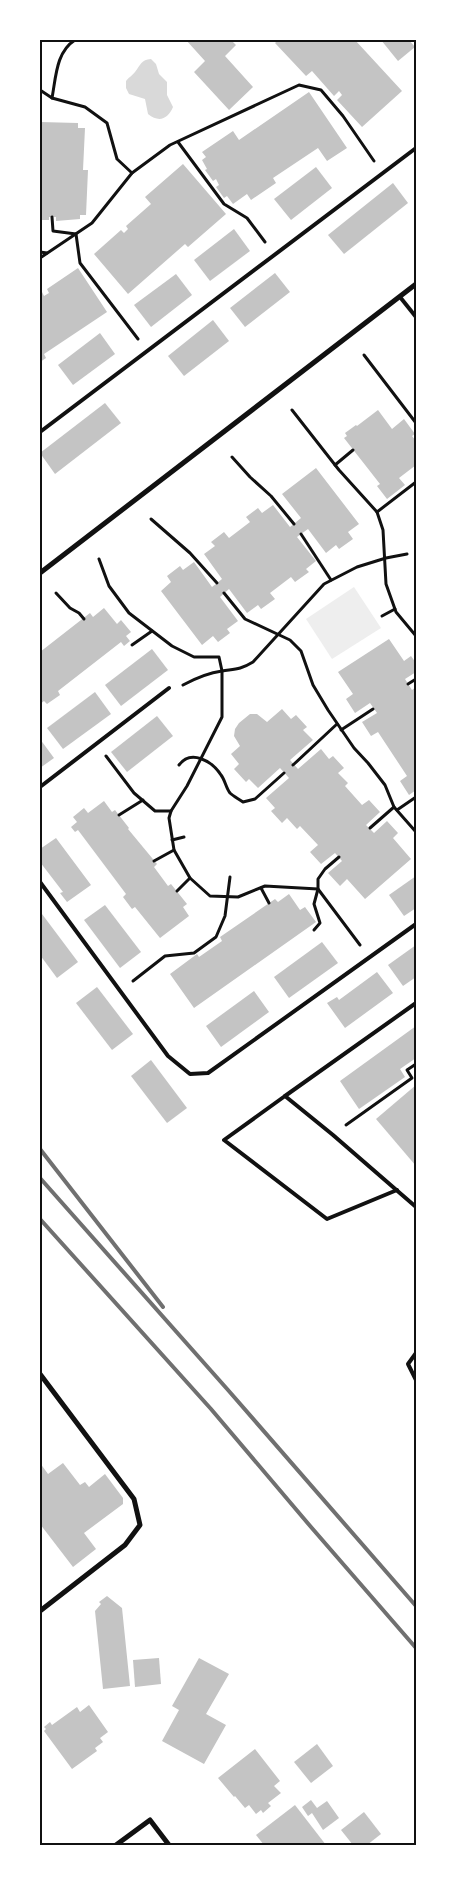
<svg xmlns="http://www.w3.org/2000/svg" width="456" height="1885" font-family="'Playfair Display',serif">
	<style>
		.green { fill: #eee }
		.water { fill: #d9d9d9 }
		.building { fill: #c4c4c4 }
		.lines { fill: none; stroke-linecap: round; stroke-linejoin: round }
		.path { stroke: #111; stroke-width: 3 }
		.service { stroke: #111; stroke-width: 4 }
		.minor { stroke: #111; stroke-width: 5 }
		.rail { stroke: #707070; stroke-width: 4 }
		.neatline { fill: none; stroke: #111; stroke-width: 2 }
	</style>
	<rect width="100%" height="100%" fill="#fff"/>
	<path class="green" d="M354 587 381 628 332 659 306 619Z"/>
	<path class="water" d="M151 59 156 64 159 74 167 82V95L173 107C168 119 159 123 148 114L145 99 129 94 126 88V81C129 77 133 75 135 72 141 64 141 60 151 59Z"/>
	<g class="building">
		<path d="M186 40H231L236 45 225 56 253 87 229 110 194 72 205 61Z"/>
		<path d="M278 40H355L402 91 362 127 337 100 342 95 339 91 334 96 312 71 306 76 275 43Z"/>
		<path d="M381 40H409L415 47 398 61Z"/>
		<path d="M309 92 347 148 327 161 318 148 273 178 276 183 251 200 247 194 233 204 227 196 224 198 216 187 219 185 216 179 213 181 205 170 207 169 202 160 206 157 202 152 233 131 239 140Z"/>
		<path d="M40 122 78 123V128H85L83 170H88L86 215H80V219L56 221V217H49V220H40Z"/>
		<path d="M183 164 226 214 188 247 185 244 128 294 94 254 121 230 124 233 128 229 126 226 151 204 145 197Z"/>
		<path d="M316 167 332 188 291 220 274 199Z"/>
		<path d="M393 183 408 203 344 254 328 235Z"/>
		<path d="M234 229 250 251 210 281 194 260Z"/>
		<path d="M78 268 107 312 44 354 46 358 40 362V294L42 292 44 296 49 293 47 289Z"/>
		<path d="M275 273 290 292 245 327 230 308Z"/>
		<path d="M176 274 192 295 151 327 134 305Z"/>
		<path d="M213 320 229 341 184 376 168 356Z"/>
		<path d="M100 333 115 354 73 385 58 365Z"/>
		<path d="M105 403 121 423 55 474 40 453Z"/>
		<path d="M378 410 392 429 404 419 415 434 412 436 416 441V465L399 478 405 485 387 499 377 486 380 484 344 438 347 436 345 433 356 425 357 426Z"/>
		<path d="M316 468 359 524 348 532 353 539 339 549 336 545 326 553 308 529 297 537 316 561 306 569 309 572 295 582 291 577 270 593 275 599 261 609 258 605 247 613 229 589 220 597 238 621 227 629 230 633 218 642 213 636 202 645 161 591 171 582 167 576 180 566 183 570 194 562 212 587 222 579 204 554 215 546 211 542 224 532 229 538 250 522 246 517 258 508 262 513 273 505 290 527 301 518 282 494Z"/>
		<path d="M104 608 117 624 121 620 131 632 126 636 130 641 124 646 121 642 58 691 60 695 47 704 44 701 40 704V652L90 613 93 617Z"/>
		<path d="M389 639 404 661 411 656 416 663V672L405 679 412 690 416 687V790L409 795 400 781 407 776 378 732 371 736 362 722 377 713 370 703 355 713 346 699 353 694 338 672Z"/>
		<path d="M152 649 168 670 121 706 105 685Z"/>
		<path d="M95 692 111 714 63 749 47 728Z"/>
		<path d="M282 709 291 719 296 715 307 727 303 730 313 740 290 760 298 769 321 749 329 759 333 756 344 768 338 773 348 783 345 786 362 805 369 800 380 812 366 825 374 833 387 821 398 833 393 838 411 859 365 899 347 879 340 886 328 873 342 861 335 853 321 864 310 852 318 845 300 826 297 829 287 818 282 823 271 811 275 808 266 798 289 778 280 768 258 788 249 779 246 782 234 769 239 764 231 754 240 746 234 736 235 729 239 723 250 714H257L267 722Z"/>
		<path d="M157 716 173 736 127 772 111 752Z"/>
		<path d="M40 739 54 758 40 768Z"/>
		<path d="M104 801 112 812 115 810 129 828 128 829 157 864 154 867 168 886 171 884 187 904 183 907 189 916 160 938 135 907 132 909 123 897 126 894 78 830 75 832 71 827 77 822 73 817 84 808 88 813Z"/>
		<path d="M56 838 91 885 67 902 60 893 63 892 40 862V849Z"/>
		<path d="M416 876V908L404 916 389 895Z"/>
		<path d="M289 894 300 910 305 907 316 922 194 1008 170 974 197 954 199 957 222 941 220 937 275 899 278 902Z"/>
		<path d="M105 905 141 952 120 968 84 920Z"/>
		<path d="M42 914 78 962 57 978 40 955V916Z"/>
		<path d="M322 942 338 963 289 998 274 977Z"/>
		<path d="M416 945V977L403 986 388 965Z"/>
		<path d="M377 972 393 993 345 1028 327 1003 337 997 339 1000Z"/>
		<path d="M97 987 133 1034 112 1050 76 1003Z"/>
		<path d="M254 991 269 1012 221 1047 206 1026Z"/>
		<path d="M416 1026V1058L400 1069 405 1077 359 1109 340 1081Z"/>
		<path d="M151 1060 187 1108 167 1123 131 1076Z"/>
		<path d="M416 1085V1166L376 1119Z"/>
		<path d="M40 1463 48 1474 63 1463 80 1485 85 1482 89 1487 105 1474 123 1498V1504L84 1533 96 1549 73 1567 40 1524Z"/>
		<path d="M107 1596 122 1608 130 1686 103 1689 95 1611 101 1604 99 1602Z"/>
		<path d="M159 1658 161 1684 135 1687 133 1660Z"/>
		<path d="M199 1658 229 1674 206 1714 226 1725 204 1764 162 1741 179 1710 172 1706Z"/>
		<path d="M89 1705 108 1732 100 1738 103 1742 95 1748 97 1751 72 1769 44 1731 46 1729 44 1727 50 1722 52 1725 77 1707 80 1712Z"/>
		<path d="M317 1744 333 1766 311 1783 294 1762Z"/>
		<path d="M255 1749 280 1781 274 1786 281 1793 268 1803 271 1806 263 1813 261 1810 256 1814 249 1805 245 1808 235 1796 234 1797 218 1778Z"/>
		<path d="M311 1800 317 1808 327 1801 339 1818 323 1830 312 1813 308 1816 302 1807Z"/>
		<path d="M295 1805 326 1845H264L256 1835Z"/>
		<path d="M364 1812 381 1834 367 1845H353L341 1830Z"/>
	</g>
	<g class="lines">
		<g class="path">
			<path d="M40 90 52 98 85 107 107 123 117 159 132 173"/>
			<path d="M52 98C56 77 56 52 75 40"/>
			<path d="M178 142 224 204 247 218 265 242"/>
			<path d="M52 217 53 231 76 234 80 263 138 339"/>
			<path d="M40 252 47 253"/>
			<path d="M40 258 92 223 132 173 170 145 299 85 321 90 343 116 374 161"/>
			<path d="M364 355 416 423"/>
			<path d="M292 410 339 470 377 512 383 530 386 584 396 612 416 636"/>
			<path d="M232 457 250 477 271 496 294 524"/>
			<path d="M335 465 353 450"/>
			<path d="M377 512 416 482"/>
			<path d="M151 519 190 553 217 583"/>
			<path d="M301 534 331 580"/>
			<path d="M99 559 109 586 129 613 172 646 194 657H219L222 671V717L187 786 171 811 169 818 174 850 190 878 210 896 238 897 265 886 318 889 360 945"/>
			<path d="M56 593 70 608 79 613 84 619"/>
			<path d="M224 593 245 619 290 640 301 651 313 685 328 710 354 748 368 763 385 785 394 807 416 832"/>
			<path d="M382 616 395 609"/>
			<path d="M132 645 152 631"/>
			<path d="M40 651V652"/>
			<path d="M408 684 416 679"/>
			<path d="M183 685C196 678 207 673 222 671 235 669 240 670 253 662L324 584 357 567 386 558 407 554"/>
			<path d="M341 730 373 709"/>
			<path d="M106 756 134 793 155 811H171"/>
			<path d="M179 765C191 749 212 761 221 775 225 780 226 788 230 793 233 796 239 799 243 802L255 799 284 773"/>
			<path d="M293 765 337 724"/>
			<path d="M397 810 416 797"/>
			<path d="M119 815 143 800"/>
			<path d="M370 828 394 807"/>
			<path d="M172 840 184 837"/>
			<path d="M154 861 174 850"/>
			<path d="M261 888 269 903"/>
			<path d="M177 891 190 878"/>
			<path d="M314 930 320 923 314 904 318 889V879L325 869 339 857"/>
			<path d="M133 981 165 956 194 953 216 937 225 916 230 877"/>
			<path d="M346 1125 412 1078 407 1070 416 1064"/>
		</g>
		<g class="service">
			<path d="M400 297 416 317"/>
			<path d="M40 432 416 148"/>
			<path d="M40 787 169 688"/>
			<path d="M40 882 168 1056 190 1074 208 1073 416 924"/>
			<path d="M416 1003 285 1096 333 1135 416 1207"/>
			<path d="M285 1096 224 1140 327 1219 397 1190"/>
			<path d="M416 1353 408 1364 416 1380"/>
		</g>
		<g class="minor">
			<path d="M40 573 416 284"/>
			<path d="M40 1374 134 1499 140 1525 125 1545 40 1611"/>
			<path d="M116 1845 150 1820 169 1845"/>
		</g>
		<g class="rail">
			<path d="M40 1149 163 1307"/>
			<path d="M40 1178 228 1390 416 1606"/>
			<path d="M40 1219 211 1409 311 1527 416 1648"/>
		</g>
	</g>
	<rect width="456" height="1885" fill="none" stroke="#ffffff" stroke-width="82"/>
	<rect x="41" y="41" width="374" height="1803" class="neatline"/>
</svg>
